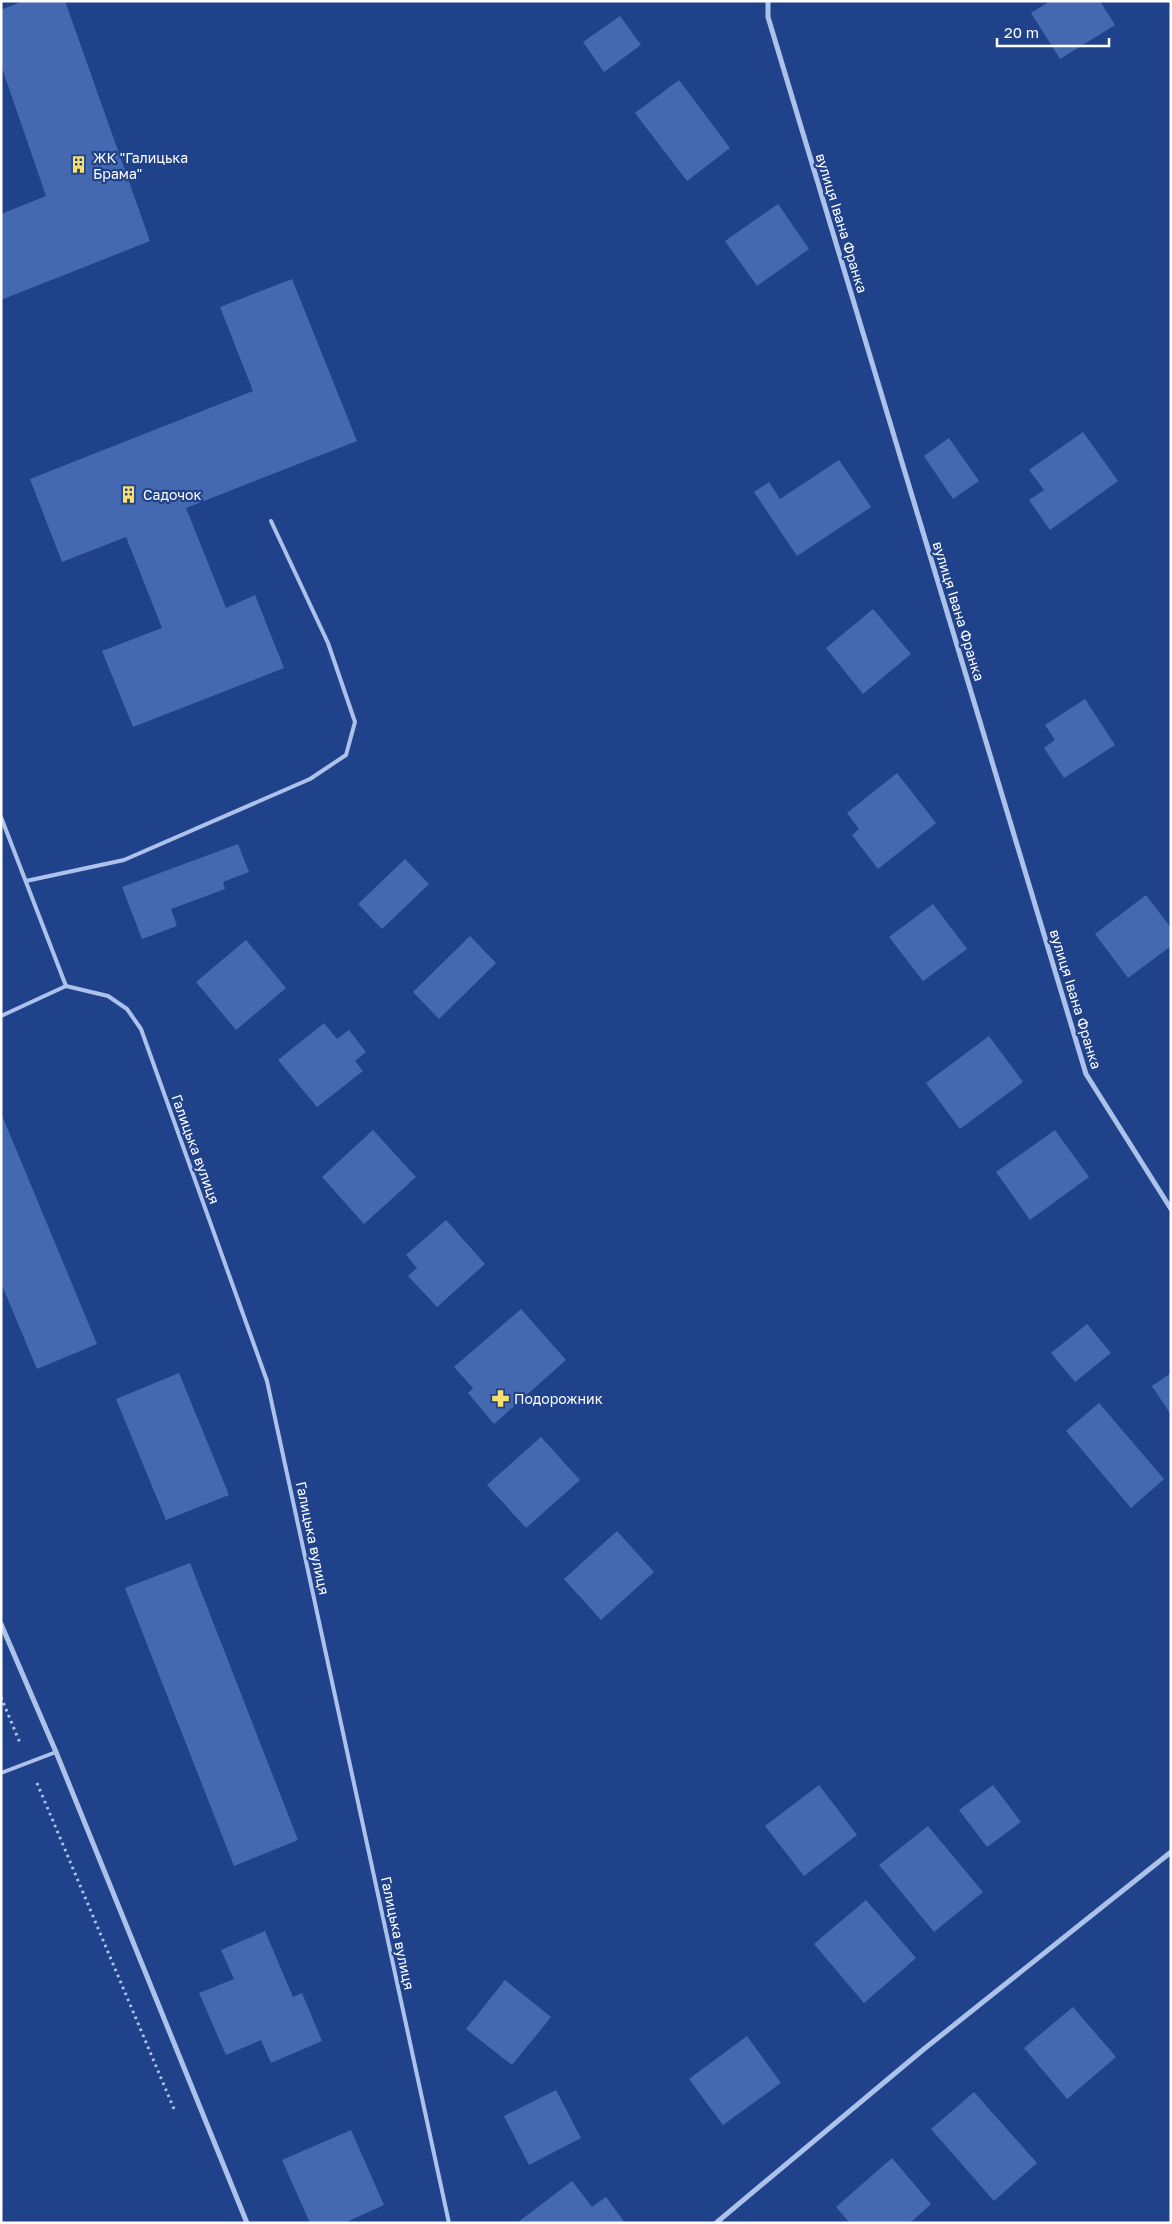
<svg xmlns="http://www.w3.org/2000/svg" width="1172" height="2224" font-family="'Golos Text',sans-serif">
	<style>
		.building { fill: #4569b1 }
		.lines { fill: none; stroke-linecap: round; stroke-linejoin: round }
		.path { stroke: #adc2eb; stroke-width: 3; stroke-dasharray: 2.5 4; stroke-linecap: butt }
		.lane { stroke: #adc2eb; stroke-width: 4 }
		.street { stroke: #adc2eb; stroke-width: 5 }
		.labels { text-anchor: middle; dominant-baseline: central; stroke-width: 4.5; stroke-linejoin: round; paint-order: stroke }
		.poi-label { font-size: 14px; fill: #fff; stroke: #20428b; text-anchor: start }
		.street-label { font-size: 14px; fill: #fff; stroke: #20428b }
	</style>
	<rect width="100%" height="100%" fill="#20428b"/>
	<g class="building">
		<path d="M23 1H65L150 241 1 300V214L46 196 1 65V10Z"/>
		<path d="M1050 1H1100L1115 25 1060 59 1031 13Z"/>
		<path d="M620 16 641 45 604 72 583 42Z"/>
		<path d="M679 80 730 148 687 181 635 113Z"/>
		<path d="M778 204 809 249 757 286 725 241Z"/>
		<path d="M292 279 357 441 186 508 226 608 255 595 284 668 133 727 102 651 162 628 126 537 62 562 30 479 253 391 220 307Z"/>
		<path d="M1083 432 1118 481 1050 530 1029 500 1044 490 1029 470Z"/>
		<path d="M949 438 979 481 953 499 924 456Z"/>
		<path d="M839 460 871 507 797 556 754 492 769 482 780 499Z"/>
		<path d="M873 609 911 654 863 694 826 648Z"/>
		<path d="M1085 699 1115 745 1064 778 1044 748 1055 740 1045 725Z"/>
		<path d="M897 773 936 823 878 869 852 835 859 829 847 813Z"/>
		<path d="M238 844 249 872 223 882 225 889 171 909 177 926 142 939 122 887Z"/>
		<path d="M405 859 429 884 382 929 358 904Z"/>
		<path d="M1146 895 1171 928V946L1128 978 1095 934Z"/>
		<path d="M933 904 967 949 923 981 889 937Z"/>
		<path d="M470 936 496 963 439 1019 413 992Z"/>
		<path d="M246 940 286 988 236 1030 196 982Z"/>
		<path d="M324 1023 337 1039 349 1030 366 1052 355 1061 363 1071 317 1107 278 1060Z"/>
		<path d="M989 1036 1023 1082 960 1129 926 1083Z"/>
		<path d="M1 1113 97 1344 37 1369 1 1283Z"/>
		<path d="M373 1130 416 1177 364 1224 322 1177Z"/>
		<path d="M1055 1130 1089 1177 1030 1220 996 1172Z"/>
		<path d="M446 1220 485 1264 437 1307 408 1276 417 1268 406 1255Z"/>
		<path d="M521 1309 566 1360 494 1424 468 1393 473 1388 454 1367Z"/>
		<path d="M1087 1324 1111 1353 1075 1382 1051 1353Z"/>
		<path d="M179 1373 229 1495 166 1520 116 1399Z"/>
		<path d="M1171 1373V1415L1152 1386Z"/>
		<path d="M1099 1403 1164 1479 1131 1508 1066 1431Z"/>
		<path d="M541 1437 580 1480 526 1528 487 1485Z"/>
		<path d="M617 1531 654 1572 601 1620 564 1579Z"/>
		<path d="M190 1563 298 1840 234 1866 125 1588Z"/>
		<path d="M819 1785 857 1835 804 1876 765 1826Z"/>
		<path d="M993 1785 1021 1822 987 1847 959 1810Z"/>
		<path d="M928 1826 983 1892 934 1932 879 1865Z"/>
		<path d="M866 1900 916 1958 864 2003 814 1944Z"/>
		<path d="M265 1931 293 1997 302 1993 322 2041 271 2063 261 2040 226 2055 199 1993 234 1979 221 1950Z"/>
		<path d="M505 1980 551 2017 512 2065 466 2029Z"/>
		<path d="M1073 2007 1116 2057 1067 2099 1024 2048Z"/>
		<path d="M747 2036 781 2083 723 2125 689 2079Z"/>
		<path d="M556 2090 581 2138 529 2165 504 2116Z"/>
		<path d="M974 2092 1037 2163 994 2201 931 2129Z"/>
		<path d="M351 2130 384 2205 344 2223H310L282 2160Z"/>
		<path d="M892 2158 931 2204 910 2223H850L836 2207Z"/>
		<path d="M572 2181 592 2207 606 2197 625 2223H517Z"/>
	</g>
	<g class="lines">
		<g class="path">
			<path d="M1 1697 20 1743"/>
			<path d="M37 1783 174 2109"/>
		</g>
		<g class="lane">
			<path d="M1 817 66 986"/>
			<path d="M26 881 124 860 310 779 346 755 355 722 328 643 271 521"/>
			<path d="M1 1016 66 986 108 996 127 1009 141 1029 267 1381 449 2223"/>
			<path d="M1 1773 56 1752"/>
		</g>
		<g class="street">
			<path d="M768 1V17L1086 1074 1171 1209"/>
			<path d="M1 1624 56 1752 247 2223"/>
			<path d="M716 2223 924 2049 1171 1852"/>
		</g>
	</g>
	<defs>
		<symbol id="building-bare" viewBox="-9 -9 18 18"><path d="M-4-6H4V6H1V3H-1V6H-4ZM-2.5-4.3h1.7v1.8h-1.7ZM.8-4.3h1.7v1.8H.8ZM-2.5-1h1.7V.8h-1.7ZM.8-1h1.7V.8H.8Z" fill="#f8e06e" stroke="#20428b" stroke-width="2.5" paint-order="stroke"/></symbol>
		<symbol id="pharmacy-bare" viewBox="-9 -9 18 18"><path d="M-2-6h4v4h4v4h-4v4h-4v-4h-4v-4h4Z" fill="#f8e06e" stroke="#20428b" stroke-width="2.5" paint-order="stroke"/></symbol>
	</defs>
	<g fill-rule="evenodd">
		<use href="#building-bare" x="66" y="152" width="25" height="25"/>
		<use href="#building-bare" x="116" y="482" width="25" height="25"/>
		<use href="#pharmacy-bare" x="488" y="1386" width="25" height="25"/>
	</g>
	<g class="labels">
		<g class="poi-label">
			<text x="93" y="157">ЖК "Галицька<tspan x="93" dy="16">Брама"</tspan></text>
			<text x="143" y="494">Садочок</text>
			<text x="514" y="1398">Подорожник</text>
		</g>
		<g class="street-label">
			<text transform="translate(842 223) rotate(73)">вулиця Івана Франка</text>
			<text transform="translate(959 611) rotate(73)">вулиця Івана Франка</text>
			<text transform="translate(1076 999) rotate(73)">вулиця Івана Франка</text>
			<text transform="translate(196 1149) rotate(70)">Галицька вулиця</text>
			<text transform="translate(313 1538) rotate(78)">Галицька вулиця</text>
			<text transform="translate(398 1933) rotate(78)">Галицька вулиця</text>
		</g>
	</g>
	<rect width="1172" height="2224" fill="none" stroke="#ffffff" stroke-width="5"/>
	<path d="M997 38v8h112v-8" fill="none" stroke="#ffffff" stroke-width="2.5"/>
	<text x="1004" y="38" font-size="15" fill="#ffffff" stroke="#20428b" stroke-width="4" paint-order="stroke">20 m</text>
</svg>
